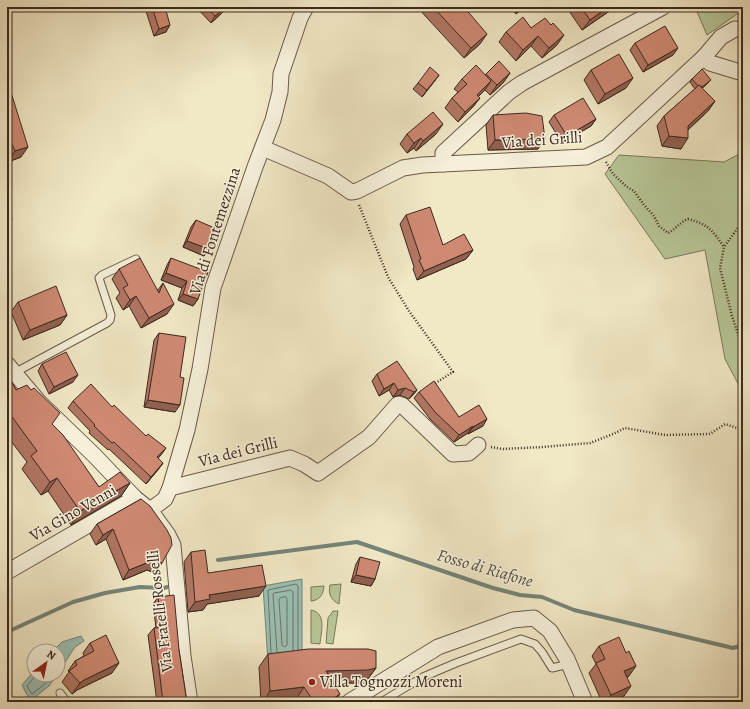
<svg xmlns="http://www.w3.org/2000/svg" width="750" height="709" font-family="Alegreya,serif">
	<style>
		.green { fill: #b7c697; stroke: #7a785b }
		.water { fill: #9bc0b5; stroke: #758479 }
		.lines { fill: none; stroke-linecap: round; stroke-linejoin: round }
		.shore { stroke: #6c746a; stroke-width: 1 }
		.stream { stroke: #758479; stroke-width: 4 }
		.lane-casing { stroke: #695949; stroke-width: 9 }
		.street-casing { stroke: #695949; stroke-width: 17 }
		.path { stroke: #3c291f; stroke-width: 2.5; stroke-dasharray: 1 2; stroke-linecap: butt }
		.lane { stroke: #f6f0da; stroke-width: 7 }
		.street { stroke: #f6f0da; stroke-width: 15 }
		.wall { fill: #b27663; stroke: #3c291f }
		.shaded-wall { fill: #916050; stroke: #3c291f }
		.building { fill: #cf8973; stroke: #3c291f }
		.poi-dot { fill: #8f2418; stroke: #f6f0da; stroke-width: 1.5 }
		.labels { text-anchor: middle; dominant-baseline: central; stroke-width: 3; stroke-linejoin: round; paint-order: stroke }
		.street-label { font-size: 16px; fill: #3c291f; stroke: #f6f0da }
		.poi-label { font-size: 16px; fill: #3c291f; stroke: #f6f0da; text-anchor: start }
		.water-label { font-size: 17px; font-style: italic; fill: #544f44; stroke: #f6f0da }
	</style>
	<rect width="100%" height="100%" fill="#f1e8c6"/>
	<filter id="stains"><feTurbulence type="fractalNoise" baseFrequency=".005" numOctaves="4"/><feColorMatrix values="0 0 0 0 .2 0 0 0 0 .09 0 0 0 0 .02 0 0 0 .5 -.17"/></filter>
	<radialGradient id="worn" r=".72"><stop offset=".6" stop-color="#630" stop-opacity="0"/><stop offset="1" stop-color="#630" stop-opacity=".3"/></radialGradient>
	<g class="green">
		<path d="M695 7H743V10L707 35Z"/>
		<path d="M743 152V393L725 359 705 250 665 259 605 174 619 155 724 162Z"/>
		<path d="M341 584 339 604C331 600 328 594 330 585Z"/>
		<path d="M324 586C323 595 320 600 311 601V587Z"/>
		<path d="M311 610C327 613 321 632 320 644L311 643Z"/>
		<path d="M333 611H338L333 644 326 643 328 618Z"/>
	</g>
	<g class="water">
		<path d="M302 579V661L268 662 263 586Z"/>
		<path d="M81 636 84 641 75 647 58 673V651H53L62 642Z"/>
		<path d="M34 671V675H57L49 686 30 701 22 685Z"/>
	</g>
	<g class="lines">
		<g class="shore">
			<path d="M286 597 287 599V645L286 646 284 647 282 645 279 600 280 598Z"/>
			<path d="M277 652 273 594 274 593 291 590 293 592V650"/>
			<path d="M271 653 268 590 296 584 298 586V650"/>
			<path d="M36 675 27 686 32 694 46 683 52 675"/>
		</g>
		<g class="stream">
			<path d="M218 560 357 542 493 588 520 595 542 597 574 610 733 648 743 645"/>
			<path d="M7 632 73 602 105 593 140 587 164 588 167 587"/>
		</g>
		<defs>
			<g id="lane">
				<path d="M7 220 8 219"/>
				<path d="M14 373 107 323 110 320 111 315 99 278 102 275 136 259"/>
				<path d="M60 693 67 702"/>
				<path d="M381 702 423 677 456 663 521 639 535 644 542 652 552 668 569 664"/>
			</g>
			<g id="street">
				<path d="M704 57 710 63 743 73"/>
				<path d="M263 148 328 176 351 192 357 191 403 168 422 165 586 157 607 147 704 57 721 37 735 29"/>
				<path d="M443 164V153L509 92 522 83 663 7"/>
				<path d="M7 364 39 402 94 455 135 498 150 510 168 535 173 545 183 656 190 702"/>
				<path d="M170 488 290 458 304 464 318 473 369 437 398 404 402 405 453 454 469 453 478 445"/>
				<path d="M150 510 165 499 170 488 187 430 200 369 213 288 255 167 273 120 280 92 281 74 300 18 306 7"/>
				<path d="M7 572 135 498"/>
				<path d="M349 702 438 647 513 620 534 618 550 631 567 659 585 702"/>
			</g>
		</defs>
		<use href="#lane" class="lane-casing"/>
		<use href="#street" class="street-casing"/>
		<g class="path">
			<path d="M606 162 613 174 627 187 634 191 644 205 654 216 659 226 668 233C676 229 680 222 688 219 708 224 712 230 724 247"/>
			<path d="M359 205 388 277 409 311 453 372 434 384"/>
			<path d="M743 221 724 247 720 268 732 316 743 349"/>
			<path d="M491 447 502 449 543 447 590 443 613 434 625 428 665 435 710 434 725 424 743 430"/>
		</g>
		<use href="#lane" class="lane"/>
		<use href="#street" class="street"/>
	</g>
	<g class="wall">
		<path d="M145 7H165L166 32 154 36 145 8Z"/>
		<path d="M196 7H226L223 12 211 23Z"/>
		<path d="M417 7H464L480 44 464 58Z"/>
		<path d="M510 7H524L516 14Z"/>
		<path d="M568 7H614L611 10 582 30 567 8Z"/>
		<path d="M531 28 557 45 542 58 531 46 516 61 499 42 506 32Z"/>
		<path d="M743 31V43L739 37Z"/>
		<path d="M635 43 673 55 643 72 630 50Z"/>
		<path d="M591 70 626 88 598 104 584 80Z"/>
		<path d="M510 73 503 83 490 95 485 90 478 96 480 98 472 108 458 122 445 108 452 98 458 92 454 89 462 79 485 75 486 74Z"/>
		<path d="M439 75 422 97 413 89 418 83Z"/>
		<path d="M692 79 708 83 702 88 715 101 708 111 688 130 681 149 662 146 657 126 664 116 695 89 690 82Z"/>
		<path d="M7 87 21 157 8 162 7 160Z"/>
		<path d="M493 115 538 149 488 150 486 125Z"/>
		<path d="M554 115 596 119 591 126 562 143 549 122Z"/>
		<path d="M407 134H436L416 151 414 148 407 153 400 144Z"/>
		<path d="M406 215 443 245 473 250 466 259 417 280 413 269 414 267 400 224Z"/>
		<path d="M196 220 204 256 183 247 191 227Z"/>
		<path d="M171 258 198 299 193 306 178 300 182 288 161 280 167 265Z"/>
		<path d="M119 269 158 290 163 283 167 314 141 328 129 306 123 310 116 298 120 293 112 279Z"/>
		<path d="M18 302 67 315 60 325 23 340 11 312Z"/>
		<path d="M159 333 175 412 144 407 154 340Z"/>
		<path d="M42 364 73 382 49 394 38 371Z"/>
		<path d="M7 373 16 390 52 424 99 487 130 483 121 496 71 525 48 491 41 495 22 469 27 462 7 436Z"/>
		<path d="M377 374 417 390 412 396 409 399 400 395 393 397 389 390 379 396 372 381Z"/>
		<path d="M419 392 459 417 483 426 468 434V433L454 442 430 419 414 398Z"/>
		<path d="M73 401 112 407 161 455 158 458 163 463 146 484 109 449 108 450 89 433 90 431 68 408Z"/>
		<path d="M141 499 155 573 147 570 123 580 106 539 96 545 90 534 97 524Z"/>
		<path d="M191 552 208 573 259 596 207 604 203 610 188 612 184 562Z"/>
		<path d="M360 557 375 579 371 586 351 582 356 564Z"/>
		<path d="M158 597 179 650 186 696 188 702H157L148 635 154 628H156L153 604Z"/>
		<path d="M90 643 112 673 77 690 72 694 62 682 69 672 68 671 75 661 84 656 83 653Z"/>
		<path d="M599 646 629 676 627 677 624 696 610 702H602L589 673 596 664 592 656Z"/>
		<path d="M268 654 376 668 367 680 366 681 359 683H333L335 702H297L296 699 275 702H261L259 667Z"/>
	</g>
	<g class="shaded-wall">
		<path d="M226 7 223 12 211 23 215 16Z"/>
		<path d="M521 7H524L516 14Z"/>
		<path d="M608 7H614L611 10 582 30 590 20Z"/>
		<path d="M170 25 166 32 154 36 159 29Z"/>
		<path d="M487 34 480 44 464 58 471 48Z"/>
		<path d="M564 35 557 45 542 58 549 48Z"/>
		<path d="M538 36 531 46 516 61 523 50Z"/>
		<path d="M678 48 673 55 643 72 648 65Z"/>
		<path d="M510 73 503 83 490 95 497 85Z"/>
		<path d="M439 75 434 82 422 97 427 90Z"/>
		<path d="M633 78 626 88 598 104 605 94Z"/>
		<path d="M711 80 708 83 698 92 700 88Z"/>
		<path d="M491 81 484 91 470 105 477 95Z"/>
		<path d="M480 98 472 108 458 122 465 112Z"/>
		<path d="M715 101 708 111 681 136 688 126Z"/>
		<path d="M596 119 591 126 562 143 567 136Z"/>
		<path d="M443 124 436 134 416 151 423 141Z"/>
		<path d="M669 136 688 138 681 149 662 146Z"/>
		<path d="M421 138 414 148 407 153 414 143Z"/>
		<path d="M545 139 538 149 488 150 495 140Z"/>
		<path d="M12 144 7 152V145Z"/>
		<path d="M28 147 21 157 8 162 15 151Z"/>
		<path d="M187 241 209 249 204 256 183 247Z"/>
		<path d="M473 250 466 259 417 280 424 271Z"/>
		<path d="M166 273 187 281 182 288 161 280Z"/>
		<path d="M183 294 198 299 193 306 178 300Z"/>
		<path d="M136 296 129 306 123 310 130 300Z"/>
		<path d="M174 304 167 314 141 328 149 318Z"/>
		<path d="M67 315 60 325 23 340 30 330Z"/>
		<path d="M78 375 73 382 49 394 54 387Z"/>
		<path d="M394 383 389 390 379 396 384 389Z"/>
		<path d="M405 388 400 395 393 397 398 390Z"/>
		<path d="M417 390 412 396 409 399 414 392Z"/>
		<path d="M148 400 180 405 175 412 144 407Z"/>
		<path d="M487 419 483 426 468 434 473 427Z"/>
		<path d="M473 426 468 433 454 442 459 435Z"/>
		<path d="M166 448 161 455 153 464 157 457Z"/>
		<path d="M163 463 158 470 146 484 151 477Z"/>
		<path d="M57 478 48 491 41 495 50 482Z"/>
		<path d="M130 483 121 496 71 525 80 511Z"/>
		<path d="M113 529 106 539 96 545 103 535Z"/>
		<path d="M154 560 162 563 155 573 147 570 123 580 129 570Z"/>
		<path d="M356 575 375 579 371 586 351 582Z"/>
		<path d="M266 586 259 596 207 604 203 610 188 612 195 602 209 595Z"/>
		<path d="M119 663 112 673 77 690 72 694 80 683 84 680Z"/>
		<path d="M636 666 629 676 617 681 624 671Z"/>
		<path d="M376 668 367 680 359 683H317L326 671Z"/>
		<path d="M631 686 624 696 610 702H606L611 695Z"/>
		<path d="M304 687 296 699 275 702H263L270 691Z"/>
		<path d="M340 694 335 702H328Z"/>
	</g>
	<g class="building">
		<path d="M152 7H165L170 25 159 29Z"/>
		<path d="M207 7H226L215 16Z"/>
		<path d="M433 7H464L487 34 471 48Z"/>
		<path d="M581 7H608L590 20Z"/>
		<path d="M523 17 531 28 545 18 551 25 553 23 564 35 549 48 538 36 523 50 506 32Z"/>
		<path d="M665 26 678 48 648 65 635 43Z"/>
		<path d="M619 54 633 78 605 94 591 70Z"/>
		<path d="M499 61 510 73 497 85 486 74Z"/>
		<path d="M476 65 491 81 477 95 480 98 465 112 452 98 467 84 462 79Z"/>
		<path d="M430 67 439 75 427 90 418 83Z"/>
		<path d="M702 69 711 80 702 87 699 85 698 86 692 79Z"/>
		<path d="M699 85 715 101 688 126V138L669 136 664 116Z"/>
		<path d="M9 86 28 147 15 151 12 144 7 145V87Z"/>
		<path d="M583 98 596 119 567 136 554 115Z"/>
		<path d="M433 112 443 124 423 141 421 138 414 143 407 134Z"/>
		<path d="M526 113 542 116 545 139 495 140 493 115Z"/>
		<path d="M430 207 443 245 464 234 473 250 424 271 419 260 421 259 406 215Z"/>
		<path d="M196 220 217 229 209 249 187 241Z"/>
		<path d="M140 258 159 293 163 283 174 304 149 318 136 296 130 300 123 288 128 285 119 269Z"/>
		<path d="M171 258 208 272 198 299 183 294 187 281 166 273Z"/>
		<path d="M56 286 67 315 30 330 18 302Z"/>
		<path d="M159 333 186 337 180 377 184 378 180 405 148 400Z"/>
		<path d="M66 352 78 375 54 387 42 364Z"/>
		<path d="M397 361 417 390 414 392 405 388 398 390 394 383 384 389 377 374Z"/>
		<path d="M7 373 16 390 27 385 31 390 34 388 60 413 52 424 63 435 99 487 120 472 130 483 80 511 57 478 50 482 31 456 37 451 7 410Z"/>
		<path d="M434 381 459 417 479 405 487 419 473 427V426L459 435 435 412 419 392Z"/>
		<path d="M91 384 112 407 114 405 146 436 148 434 166 448 157 457 163 463 151 477 114 442 112 443 94 426 95 425 73 401Z"/>
		<path d="M141 499 150 506 167 530 171 538 172 545 162 563 154 560 129 570 113 529 103 535 97 524Z"/>
		<path d="M205 550 208 573 262 565 266 586 209 595 210 599 195 602 191 552Z"/>
		<path d="M360 557 380 562 375 579 356 575Z"/>
		<path d="M174 595 179 650 186 696 188 702H163L154 628 162 627 158 597Z"/>
		<path d="M106 635 119 663 84 680 80 683 69 671 77 665 75 661 94 651 90 643Z"/>
		<path d="M619 637 626 653 629 651 636 666 624 671 631 686 611 695 596 663 605 659 599 646Z"/>
		<path d="M308 649H368L376 651V668L368 670 326 671 340 694 328 702H314L304 687 270 691 268 654Z"/>
	</g>
	<circle class="poi-dot" cx="312" cy="682" r="4"/>
	<g class="labels">
		<g class="street-label">
			<text transform="translate(542 140) rotate(-4)">Via dei Grilli</text>
			<text transform="translate(215 231) rotate(-72)">Via di Fontemezzina</text>
			<text transform="translate(238 452) rotate(-14)">Via dei Grilli</text>
			<text transform="translate(73 513) rotate(-30)">Via Gino Venni</text>
			<text transform="translate(160 611) rotate(-97)">Via Fratelli Rosselli</text>
		</g>
		<g class="poi-label">
			<text x="320" y="682">Villa Tognozzi Moreni</text>
		</g>
		<g class="water-label">
			<text transform="translate(485 568) rotate(16)">Fosso di Riafone</text>
		</g>
	</g>
	<rect width="750" height="709" fill="none" stroke="#f1e8c6" stroke-width="24"/>
	<rect x="8" y="8" width="734" height="693" fill="none" stroke="#3c291f" stroke-width="2"/>
	<rect x="12" y="12" width="726" height="685" fill="none" stroke="#3c291f"/>
	<g transform="translate(46 663) rotate(33)"><circle r="19" fill="#f6f0da" stroke="#aca08f"/>
	<path d="M0-3L7 15L0 10L-7 15Z" fill="#8f2418"/>
	<text y="-6" font-size="11" font-weight="bold" text-anchor="middle" fill="#3c291f">N</text>
	</g>
	<rect width="100%" height="100%" filter="url(#stains)"/>
	<rect width="100%" height="100%" fill="url(#worn)"/>
</svg>
